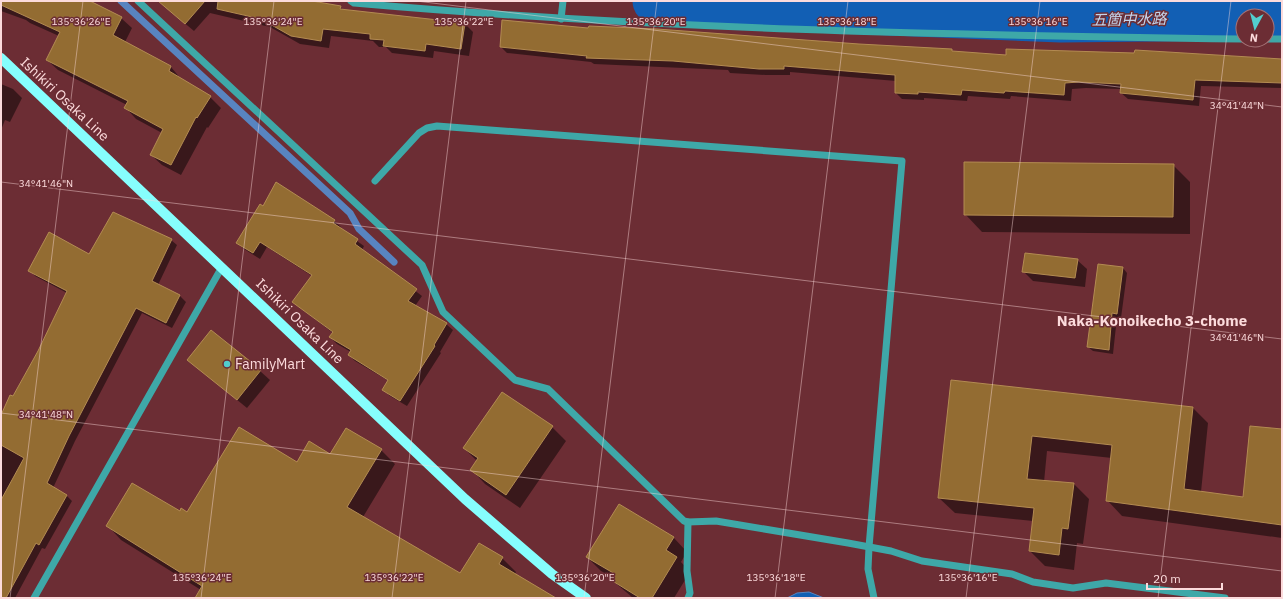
<svg xmlns="http://www.w3.org/2000/svg" width="1283" height="599" font-family="'IBM Plex Sans','Noto Sans JP',sans-serif">
	<style>
		.water { fill: url(#water-ripples); stroke: #5884c0 }
		.shadow { fill: #0007 }
		.lines { fill: none; stroke-linecap: round; stroke-linejoin: round }
		.stream { stroke: #5884c0; stroke-width: 7 }
		.river { stroke: #125fb4; stroke-width: 45 }
		.building { fill: #936c32; stroke: #b38b52 }
		.minor { stroke: #3ea8a8; stroke-width: 7 }
		.major { stroke: #86fefd; stroke-width: 10 }
		.ticks { fill: none; stroke: #fcdbdc; stroke-width: 1; stroke-opacity: 0.45 }
		.poi-dot { fill: #52cdcd; stroke: #6c2d34; stroke-width: 1.5 }
		.labels { text-anchor: middle; dominant-baseline: central; stroke-width: 3; stroke-linejoin: round; paint-order: stroke }
		.street-label { font-size: 14px; fill: #fcdbdc; stroke: #6c2d34 }
		.poi-label { font-size: 14px; fill: #fcdbdc; stroke: #6c2d34; text-anchor: start }
		.water-label { font-size: 15px; font-style: italic; fill: #c3d4eb; stroke: #6c2d34 }
		.neighbourhood-label { font-size: 15px; font-weight: bold; fill: #fcdbdc; stroke: #6c2d34 }
		.ticks-label { font-size: 10px; text-anchor: middle; fill: #fcdbdc; stroke: #6c2d34; stroke-width: 3; stroke-linejoin: round; paint-order: stroke }
	</style>
	<defs>
		<pattern id="water-ripples" width="26" height="14" patternUnits="userSpaceOnUse"><rect width="26" height="14" fill="#125fb4"/><path d="M2 4q2-2 4 0t4 0M15 11q2-2 4 0t4 0" fill="none" stroke="#417dc1"/></pattern>
	</defs>
	<rect width="100%" height="100%" fill="#6c2d34"/>
	<path class="water" d="M809 592 824 598H787L797 593Z"/>
	<g class="shadow">
		<path d="M1 1H86L121 18 132 28 125 42 171 67 181 79 210 97 221 108 208 128 207 127 181 175 162 165 151 155 162 133 136 119 126 108 127 105 58 70 47 60 59 36 30 23 26 20 1 11Z"/>
		<path d="M172 1H312L340 7 344 11 465 24 473 32 469 56 434 51 433 58 392 53 386 47H379L373 41 331 36 329 48 300 44 270 27 210 13 194 31 176 16Z"/>
		<path d="M943 1H984V3Z"/>
		<path d="M589 29 952 50 954 52 1007 56 1282 59V88L1201 86 1199 106 1128 99 1121 93V89L1086 88 1072 89 1071 101 1011 96 1010 99 968 96 967 101 924 98V100L902 99 896 93V81L790 72V75H766L730 73 728 70 594 64 591 62 507 53 501 47Z"/>
		<path d="M1 84 13 89 22 98 10 122 5 120 1 130Z"/>
		<path d="M1173 165 1190 182V234L982 232 965 214Z"/>
		<path d="M264 207 334 221 341 227 340 229 364 246 362 250 422 296 415 306 446 324 453 330 440 352 441 353 407 406 390 396 384 390 389 381 355 361 349 355 351 352 337 344 330 337 333 333 293 302 312 276 267 247 260 259 244 249 237 243Z"/>
		<path d="M171 240 177 245 158 285 180 296 186 302 172 328 142 313 75 441 53 488 66 495 72 501 45 549 42 548 15 598H1V417L39 351 67 293 35 276 30 270 89 255Z"/>
		<path d="M1077 260 1087 269 1085 287 1033 281 1023 271Z"/>
		<path d="M1123 268 1127 273 1121 318 1117 317 1113 354 1093 351 1088 347Z"/>
		<path d="M192 363 260 371 270 380 247 408Z"/>
		<path d="M952 382 1193 408 1208 423 1201 492 1244 498 1282 430V538L1122 516 1107 500 1112 458 1047 451 1044 482 1074 484 1089 499 1083 544 1077 543 1074 570 1045 566 1030 551 1033 521 955 513 939 498Z"/>
		<path d="M552 427 566 441 520 508 485 484 472 470 477 461 464 448Z"/>
		<path d="M381 450 395 464 363 517 461 575 479 544 502 558 516 572 515 574 554 598H196L201 590 121 540 108 526 180 512 187 513 297 463 331 455Z"/>
		<path d="M619 505 674 538 687 552 681 562 690 572 674 598H633L612 580 614 578 601 571 587 557Z"/>
	</g>
	<g class="lines">
		<path class="stream" d="M121 1 350 213 359 229 394 262"/>
		<g class="river">
			<path d="M655 1 796 9 1061 20 1243 18"/>
			<path d="M1267 18H1282"/>
		</g>
	</g>
	<g class="building">
		<path d="M1 1H90L122 17 113 35 171 66 169 71 211 96 197 118 196 117 171 165 150 155 163 129 124 108 128 101 46 60 60 32 1 5Z"/>
		<path d="M158 1H205L185 24Z"/>
		<path d="M218 1H312L341 6 340 9 465 23 461 49 426 44 425 51 383 46 384 40 370 39V34L323 29 321 41 291 36 261 19 217 9Z"/>
		<path d="M502 20 588 28 589 26 657 29 859 44 952 49V51L1006 55V49L1134 53 1135 50 1282 59V83L1195 80 1193 100 1120 93 1121 84 1079 82 1065 83 1064 95 1005 91 1004 93 962 90 961 95 918 92V94L895 93V75L784 66V69H759L673 61 586 58 587 56 500 47Z"/>
		<path d="M964 162 1174 164 1173 217 964 215Z"/>
		<path d="M276 182 335 220 333 223 358 239 355 244 417 289 408 301 447 323 434 345 435 346 400 401 382 390 388 380 348 355 351 350 329 337 333 332 292 302 312 275 260 242 253 253 236 243 260 204 263 206Z"/>
		<path d="M113 212 172 239 152 281 180 295 166 323 136 308 69 436 47 483 67 495 39 545 36 543 6 598H1V500L24 458 1 445V415L10 395 13 396 38 351 67 291 28 271 49 232 89 254Z"/>
		<path d="M1025 253 1078 259 1075 278 1022 272Z"/>
		<path d="M1098 264 1123 267 1117 314 1112 313 1109 350 1087 347Z"/>
		<path d="M211 330 261 370 237 400 187 360Z"/>
		<path d="M951 380 1193 407 1184 489 1243 497 1250 426 1282 429V525L1106 501 1112 445 1032 436 1027 479 1074 483 1068 529 1062 528 1059 555 1029 551 1034 508 938 498Z"/>
		<path d="M502 392 553 426 506 495 470 470 478 458 463 448Z"/>
		<path d="M239 427 297 462 309 441 330 454 346 428 382 449 347 507 460 573 479 543 503 557 499 564 556 598H195L202 586 106 526 132 483 180 511 181 508 187 512Z"/>
		<path d="M619 504 674 537 666 550 677 557 652 598H640L611 580 615 574 586 557Z"/>
	</g>
	<g class="lines">
		<g class="minor">
			<path d="M138 1 422 265 443 312 515 380 548 389 684 521 688 522 716 521 848 543 891 551 922 561 1012 574 1033 582 1073 588 1106 583 1225 598"/>
			<path d="M351 1 354 3C650 29 946 35 1243 39"/>
			<path d="M561 19 563 1"/>
			<path d="M1267 39H1282"/>
			<path d="M375 181 419 133 427 128 437 126 902 161 869 547 868 569 874 598"/>
			<path d="M688 522 687 571 690 593 688 598"/>
			<path d="M34 598 222 267"/>
		</g>
		<path class="major" d="M1 58 465 499 552 574 586 598"/>
	</g>
	<path class="ticks" d="M416 1 1282 107M1 182 1282 339M1 413 1282 571M10 598 83 1M201 598 274 1M392 598 466 1M584 598 657 1M775 598 848 1M966 598 1040 1M1158 598 1231 1"/>
	<circle class="poi-dot" cx="227" cy="364" r="4"/>
	<g class="labels">
		<g class="street-label">
			<text transform="translate(65 99) rotate(43)">Ishikiri Osaka Line</text>
			<text transform="translate(300 321) rotate(44)">Ishikiri Osaka Line</text>
		</g>
		<g class="poi-label">
			<text x="235" y="364">FamilyMart</text>
		</g>
		<g class="water-label">
			<text transform="translate(1129 19) rotate(-1)">五箇中水路</text>
		</g>
		<g class="neighbourhood-label">
			<text x="1152" y="320">Naka-Konoikecho 3-chome</text>
		</g>
	</g>
	<g class="ticks-label">
		<text x="81" y="25">135°36'26"E</text>
		<text x="273" y="25">135°36'24"E</text>
		<text x="464" y="25">135°36'22"E</text>
		<text x="656" y="25">135°36'20"E</text>
		<text x="847" y="25">135°36'18"E</text>
		<text x="1038" y="25">135°36'16"E</text>
		<text x="1237" y="109">34°41'44"N</text>
		<text x="46" y="187">34°41'46"N</text>
		<text x="1237" y="341">34°41'46"N</text>
		<text x="46" y="418">34°41'48"N</text>
		<text x="202" y="581">135°36'24"E</text>
		<text x="394" y="581">135°36'22"E</text>
		<text x="585" y="581">135°36'20"E</text>
		<text x="776" y="581">135°36'18"E</text>
		<text x="968" y="581">135°36'16"E</text>
	</g>
	<rect width="1283" height="599" fill="none" stroke="#fcdbdc" stroke-width="4"/>
	<g transform="translate(1255 28) rotate(187)"><circle r="19" fill="#6c2d34" stroke="#a67377"/>
	<path d="M0-3L7 15L0 10L-7 15Z" fill="#52cdcd"/>
	<text y="-6" font-size="11" font-weight="bold" text-anchor="middle" fill="#fcdbdc">N</text>
	</g>
	<path d="M1147 583v6h75v-6" fill="none" stroke="#fcdbdc" stroke-width="2"/>
	<text x="1153" y="583" font-size="12" fill="#fcdbdc" stroke="#6c2d34" stroke-width="3" paint-order="stroke">20 m</text>
</svg>
